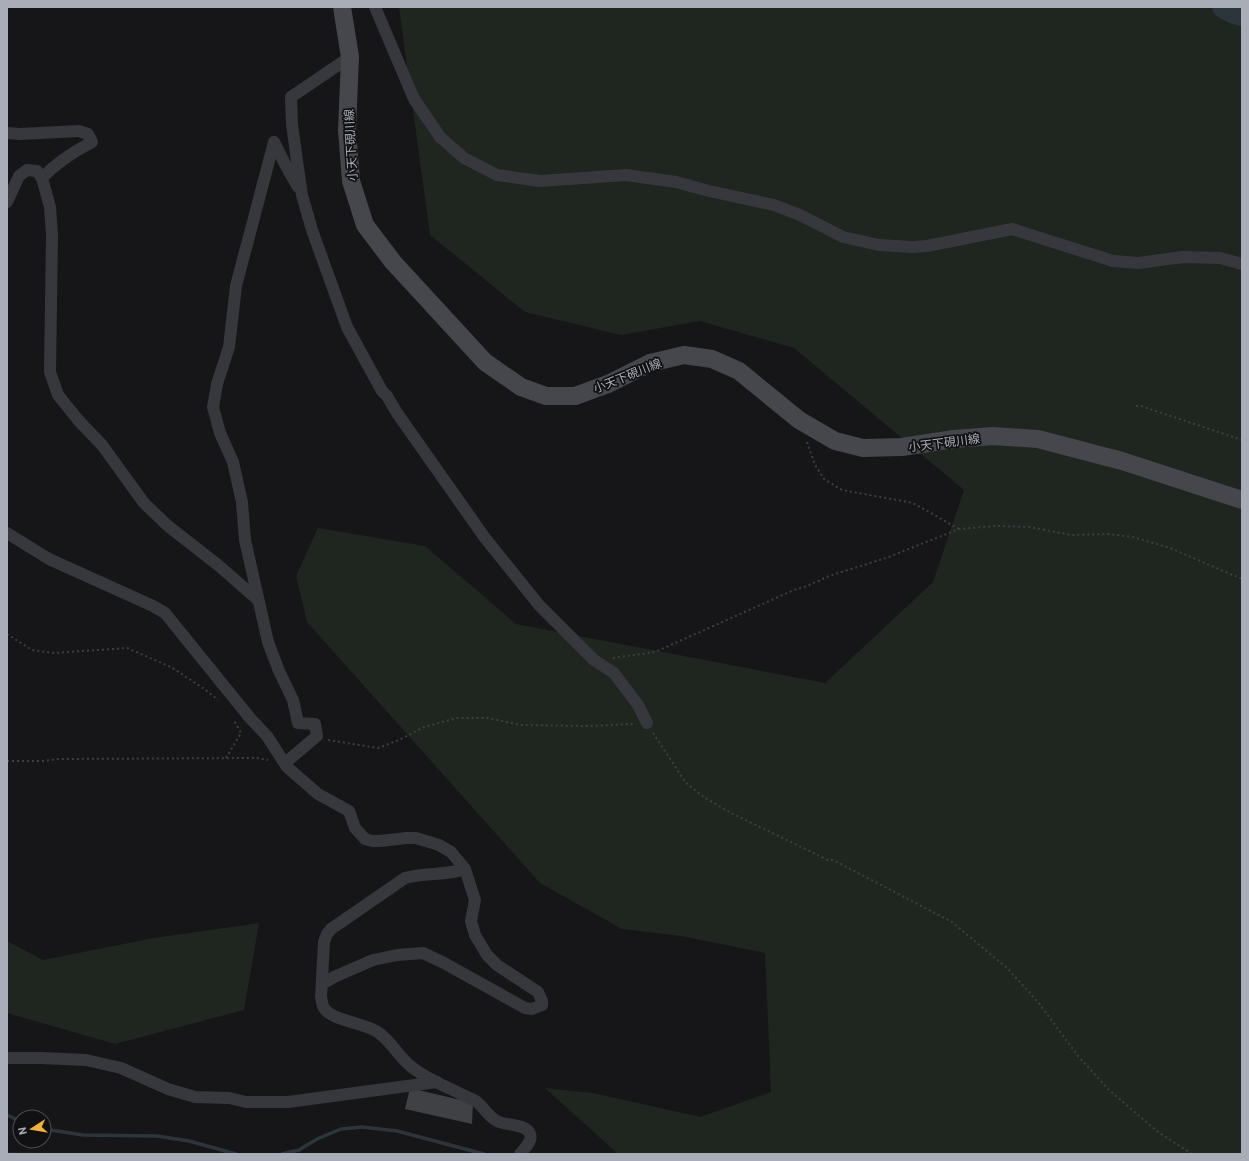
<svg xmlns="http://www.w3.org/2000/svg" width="1249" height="1161" font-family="Barlow,'Noto Sans JP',sans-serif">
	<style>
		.green { fill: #1e261f }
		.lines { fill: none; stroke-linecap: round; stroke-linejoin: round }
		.stream { stroke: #2c353c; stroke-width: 3.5 }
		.river { stroke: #2c353c; stroke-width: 22 }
		.building { fill: #404145 }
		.path { stroke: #3d3f44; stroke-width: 2; stroke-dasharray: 2 3; stroke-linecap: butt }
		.street { stroke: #37383d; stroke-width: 12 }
		.secondary { stroke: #45474d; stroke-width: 18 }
		.labels { text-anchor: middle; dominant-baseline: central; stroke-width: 3.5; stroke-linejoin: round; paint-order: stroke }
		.street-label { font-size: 12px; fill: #a8adb8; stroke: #111113 }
	</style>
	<rect width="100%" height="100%" fill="#161618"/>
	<g class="green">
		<path d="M399 7H1242V1154H618L545 1088 593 1093 700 1117 771 1092 765 953 681 936 622 929 540 883 307 622 296 576 318 528 425 546 516 624 825 683 933 582 964 490 794 348 700 321 621 335 525 312 430 235Z"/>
		<path d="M259 923 244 1010 115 1044 7 1013V941L43 960 154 938Z"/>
		<path d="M7 1152 57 1153 64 1154H7Z"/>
	</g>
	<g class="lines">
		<g class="stream">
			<path d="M7 1115 20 1121"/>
			<path d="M44 1129 83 1135 157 1136 189 1141 236 1154"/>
			<path d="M282 1154 299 1150 317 1139 341 1129 362 1127 397 1131 484 1154"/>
		</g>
		<path class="river" d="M1223 7 1234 13 1242 15"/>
	</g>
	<path class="building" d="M410 1088 473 1103 472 1124 405 1109Z"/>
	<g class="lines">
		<g class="path">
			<path d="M1136 406H1141L1242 440"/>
			<path d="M807 442 815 465 824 479 842 490 913 503 959 529"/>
			<path d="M7 634 32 650 54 653 127 648 171 667 203 688 218 700"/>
			<path d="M613 658 655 652 729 619 794 590 807 586 829 576 886 558 959 529 996 526 1030 527 1071 535 1109 534 1133 537 1170 548 1242 579"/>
			<path d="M653 733 686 783 705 798 733 814 828 860H833L952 922 1007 968 1038 1002 1078 1056 1109 1090 1158 1132 1192 1154"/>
			<path d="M328 740 378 748 399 740 424 727 457 718H488L521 725 589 726 634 724"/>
			<path d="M226 758 241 733 234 720"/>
			<path d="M7 761H44L58 759 257 758 268 760"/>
		</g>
		<g class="street">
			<path d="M375 7 414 99 434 128 440 137 464 158 497 175 540 181 626 175 676 182 709 191 774 205 800 215 843 237 879 245 912 247 927 246 1012 229 1113 261 1138 263 1183 257 1220 258 1242 264"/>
			<path d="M350 57 291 97 292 124 297 161 302 195 312 230 347 327 382 391 387 396 397 413 485 538 539 605 594 660 614 673 638 705 647 723"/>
			<path d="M7 133 20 134 79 131 88 134 92 142C73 152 57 162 42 178"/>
			<path d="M274 142 236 286 229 347 217 384 213 407 220 433 233 462 242 502 245 540 268 642 279 671 293 700 298 723 315 724 317 736 285 763"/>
			<path d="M274 142 286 166 298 187"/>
			<path d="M7 202 19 176 27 170 37 171 42 178 50 207 52 235 50 372 58 395 79 421 102 445 144 503 168 526 218 565 257 599"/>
			<path d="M7 533 49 559 153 606 165 613 250 718 267 736 287 767 318 794 349 811 355 828 365 839 372 841H380L407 838H416L439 845 451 852 465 869 475 900 471 921 475 935 487 955 497 965 538 992 542 1001V1005L532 1009 525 1008 444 963 423 953 397 955 373 960 334 977 322 984"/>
			<path d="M465 869C446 876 424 872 405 878L331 929 327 934 324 942 321 997C322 1000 322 1004 323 1006 330 1022 366 1022 379 1033 392 1042 399 1058 413 1068 427 1079 445 1086 461 1094 466 1097 473 1099 477 1102 484 1108 489 1117 497 1121 505 1126 526 1123 530 1134 533 1141 524 1149 520 1154"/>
			<path d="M7 1058H41L86 1060 121 1068 168 1089 195 1097 229 1098 246 1102H288L437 1082"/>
		</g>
		<path class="secondary" d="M342 7 350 57 347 130 351 181 365 225 393 262 485 362 521 387 546 396H575L608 384 650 363 684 355 712 359 739 371 799 420 835 441 863 448 902 447 954 439 993 436 1038 439 1122 461 1242 500"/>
	</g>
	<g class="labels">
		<g class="street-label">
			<text transform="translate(350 145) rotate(-93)">小天下硯川線</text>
			<text transform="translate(627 375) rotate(-22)">小天下硯川線</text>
			<text transform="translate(944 442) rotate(-7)">小天下硯川線</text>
		</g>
	</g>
	<rect width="1249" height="1161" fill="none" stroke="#a8adb8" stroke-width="16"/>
	<g transform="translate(32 1129) rotate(258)"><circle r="19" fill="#111113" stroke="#4d4f55"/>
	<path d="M0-3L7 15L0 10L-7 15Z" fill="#f2b134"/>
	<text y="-6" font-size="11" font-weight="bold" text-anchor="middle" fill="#a8adb8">N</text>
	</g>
</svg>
